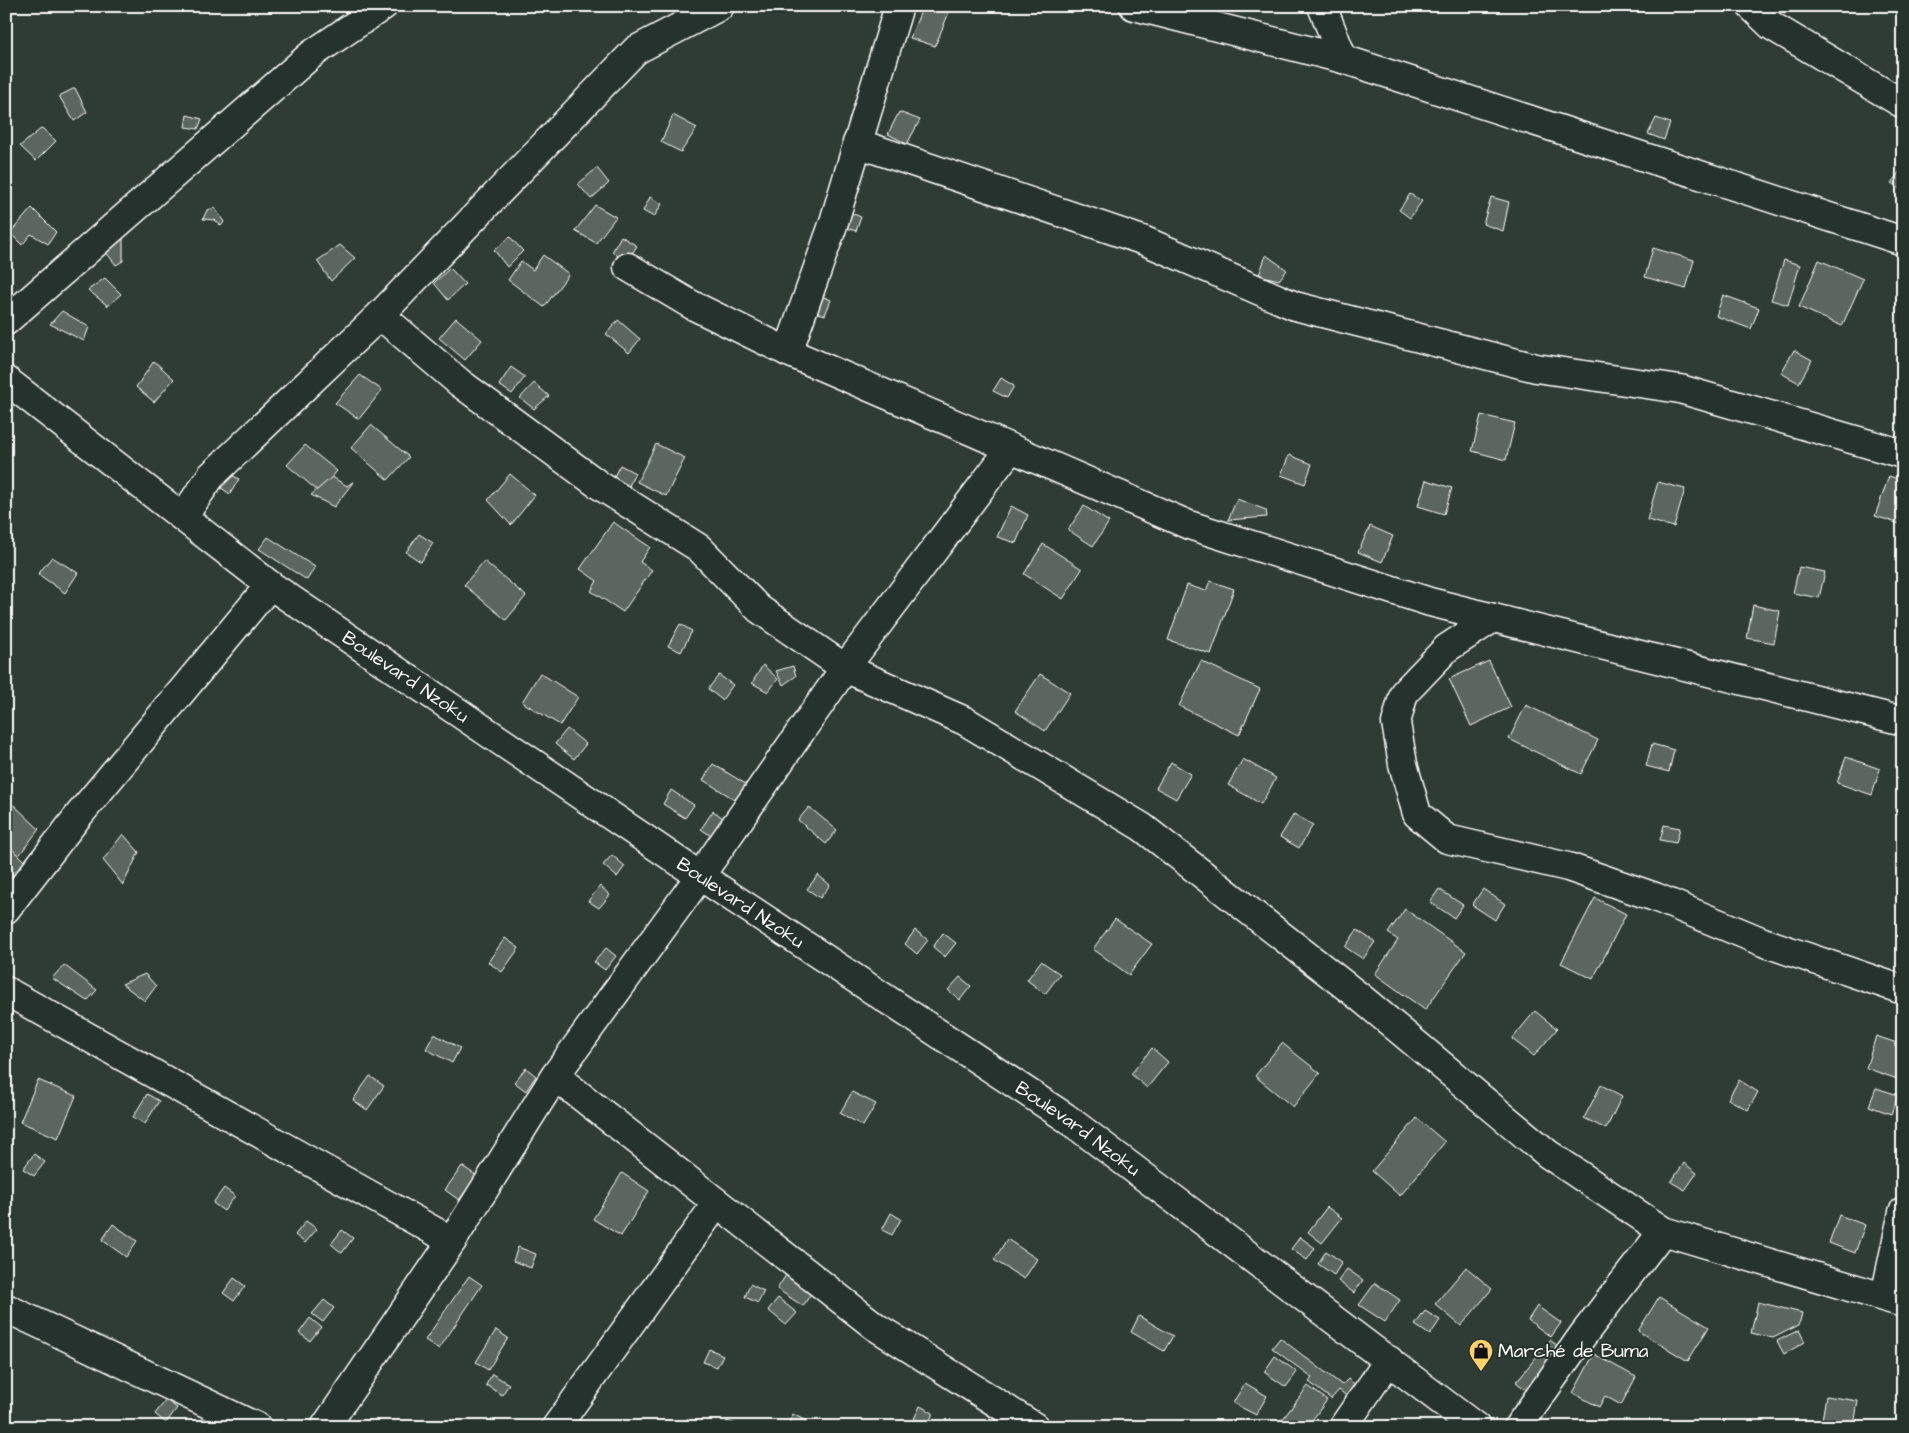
<svg xmlns="http://www.w3.org/2000/svg" width="1909" height="1433" font-family="'Architects Daughter',sans-serif">
	<style>
		.building { fill: #5b6661; stroke: #fff }
		.lines { fill: none; stroke-linecap: round; stroke-linejoin: round }
		.street-casing { stroke: #fff; stroke-width: 31 }
		.secondary-casing { stroke: #fff; stroke-width: 31 }
		.street { stroke: #26332d; stroke-width: 28 }
		.secondary { stroke: #26332d; stroke-width: 28 }
		.labels { text-anchor: middle; dominant-baseline: central; stroke-width: 4; stroke-linejoin: round; paint-order: stroke }
		.street-label { font-size: 19px; fill: #fff; stroke: #26332d }
		.poi-label { font-size: 19px; fill: #fff; stroke: #26332d; text-anchor: start }
	</style>
	<rect width="100%" height="100%" fill="#2f3b35"/>
	<filter id="ink" filterUnits="userSpaceOnUse"><feTurbulence type="fractalNoise" baseFrequency=".02" numOctaves="2"/><feDisplacementMap in="SourceGraphic" scale="10" xChannelSelector="R" yChannelSelector="G"/><feConvolveMatrix kernelMatrix="1 2 1 2 8 2 1 2 1" color-interpolation-filters="sRGB"/></filter>
	<g filter="url(#ink)">
		<g class="building">
			<path d="M923 6H938L950 10 935 46 910 38Z"/>
			<path d="M75 88 87 112 74 121 59 96Z"/>
			<path d="M899 112 920 120 907 144 888 134Z"/>
			<path d="M187 115 202 119 198 129 185 127Z"/>
			<path d="M673 115 697 128 681 152 661 142Z"/>
			<path d="M1656 118 1670 123 1664 140 1648 134Z"/>
			<path d="M42 128 56 141 36 161 20 146Z"/>
			<path d="M1903 167V191L1891 183Z"/>
			<path d="M597 168 609 183 591 199 578 184Z"/>
			<path d="M1410 194 1422 201 1410 218 1399 210Z"/>
			<path d="M650 197 662 204 654 217 643 211Z"/>
			<path d="M1491 197 1509 202 1503 231 1483 224Z"/>
			<path d="M595 205 616 217 596 243 575 231Z"/>
			<path d="M32 208 56 232 48 244 31 234 22 245 10 233Z"/>
			<path d="M215 208 224 222 221 226 215 220 203 219 207 210Z"/>
			<path d="M844 210 861 217 856 231 838 225Z"/>
			<path d="M123 226V261L116 265 99 243Z"/>
			<path d="M621 236 637 246 627 261 612 252Z"/>
			<path d="M510 237 523 251 507 267 494 250Z"/>
			<path d="M340 245 355 258 331 281 317 261Z"/>
			<path d="M1653 248 1694 260 1686 289 1645 277Z"/>
			<path d="M543 255 569 274 544 307 508 280 521 261 533 270Z"/>
			<path d="M1266 255 1287 270 1279 280 1259 275Z"/>
			<path d="M1784 260 1800 265 1788 305 1771 300Z"/>
			<path d="M1819 260 1863 279 1842 326 1799 307Z"/>
			<path d="M450 268 465 284 448 300 434 283Z"/>
			<path d="M105 278 121 294 108 306 88 290Z"/>
			<path d="M817 294 831 300 825 315 812 311Z"/>
			<path d="M1723 295 1759 308 1751 329 1716 316Z"/>
			<path d="M62 311 89 327 84 341 50 324Z"/>
			<path d="M456 318 482 340 465 360 439 338Z"/>
			<path d="M618 320 640 339 629 353 606 334Z"/>
			<path d="M1794 350 1812 360 1799 383 1781 373Z"/>
			<path d="M154 361 174 379 154 402 136 387Z"/>
			<path d="M511 367 525 377 512 394 499 385Z"/>
			<path d="M360 375 382 390 359 419 335 403Z"/>
			<path d="M1001 378 1014 386 1007 398 993 391Z"/>
			<path d="M534 383 549 396 534 409 520 398Z"/>
			<path d="M1481 415 1515 423 1506 460 1472 451Z"/>
			<path d="M371 425 409 457 388 480 351 448Z"/>
			<path d="M656 444 685 458 666 496 637 482Z"/>
			<path d="M305 445 337 471 319 492 287 465Z"/>
			<path d="M1289 455 1312 464 1305 484 1281 475Z"/>
			<path d="M620 465 635 473 629 486 613 478Z"/>
			<path d="M226 472 239 479 230 494 217 485Z"/>
			<path d="M510 474 535 495 511 525 488 500Z"/>
			<path d="M1889 476 1903 481V517L1900 524 1875 516Z"/>
			<path d="M332 477 347 486 354 481 334 507 311 495Z"/>
			<path d="M1426 480 1452 488 1444 514 1418 506Z"/>
			<path d="M1658 482 1685 489 1674 527 1647 520Z"/>
			<path d="M1237 499 1266 510 1267 517 1228 520Z"/>
			<path d="M1011 506 1028 515 1016 543 997 537Z"/>
			<path d="M1084 506 1109 522 1093 546 1068 530Z"/>
			<path d="M613 522 650 547 640 562 652 570 623 612 591 591 597 581 580 569Z"/>
			<path d="M1370 526 1393 536 1382 562 1358 552Z"/>
			<path d="M419 534 433 543 421 562 406 552Z"/>
			<path d="M268 537 315 567 307 580 259 549Z"/>
			<path d="M1043 544 1082 569 1063 599 1024 574Z"/>
			<path d="M52 557 78 573 65 593 38 574Z"/>
			<path d="M484 561 526 596 506 620 464 585Z"/>
			<path d="M1799 567 1825 572 1819 598 1793 593Z"/>
			<path d="M1210 581 1234 589 1211 654 1168 640 1187 585 1206 591Z"/>
			<path d="M1753 605 1780 611 1774 643 1747 638Z"/>
			<path d="M680 624 692 631 681 652 668 646Z"/>
			<path d="M1201 661 1260 689 1239 735 1179 706Z"/>
			<path d="M1489 661 1511 707 1471 726 1449 679Z"/>
			<path d="M763 665 778 679 768 692 752 683Z"/>
			<path d="M793 666 796 676 783 685 776 671Z"/>
			<path d="M540 673 578 697 560 725 522 702Z"/>
			<path d="M1040 674 1070 693 1045 731 1015 711Z"/>
			<path d="M719 675 733 685 722 700 708 689Z"/>
			<path d="M1526 705 1598 740 1581 774 1509 739Z"/>
			<path d="M567 729 586 744 574 759 555 744Z"/>
			<path d="M1652 744 1674 750 1669 772 1646 766Z"/>
			<path d="M1846 757 1880 769 1872 795 1837 783Z"/>
			<path d="M1243 759 1276 778 1261 804 1228 785Z"/>
			<path d="M1171 762 1191 774 1176 799 1156 788Z"/>
			<path d="M713 764 749 786 739 802 703 780Z"/>
			<path d="M671 790 694 805 685 818 663 804Z"/>
			<path d="M14 805 39 829 17 858 6 835V817Z"/>
			<path d="M809 807 837 830 826 844 798 820Z"/>
			<path d="M713 811 729 822 717 840 701 829Z"/>
			<path d="M1294 814 1313 825 1299 848 1280 837Z"/>
			<path d="M1664 825 1680 828 1676 843 1660 840Z"/>
			<path d="M123 834 139 852 123 885 103 860Z"/>
			<path d="M13 850 27 864 14 877 6 871V859Z"/>
			<path d="M612 855 625 866 617 877 603 865Z"/>
			<path d="M818 875 830 885 820 898 807 889Z"/>
			<path d="M600 886 610 895 599 908 588 901Z"/>
			<path d="M1439 889 1463 905 1454 918 1430 902Z"/>
			<path d="M1483 889 1505 904 1495 920 1472 905Z"/>
			<path d="M1595 898 1626 914 1593 979 1561 963Z"/>
			<path d="M1405 909 1466 952 1425 1010 1375 974 1398 940 1388 933Z"/>
			<path d="M1115 919 1152 944 1129 975 1093 949Z"/>
			<path d="M915 930 928 940 917 954 905 944Z"/>
			<path d="M1357 930 1375 942 1363 959 1345 947Z"/>
			<path d="M943 933 956 943 945 957 933 947Z"/>
			<path d="M505 938 519 948 502 972 488 962Z"/>
			<path d="M606 948 616 956 605 970 594 962Z"/>
			<path d="M1041 961 1060 974 1045 994 1027 980Z"/>
			<path d="M64 965 97 990 87 1001 52 978Z"/>
			<path d="M145 974 156 986 145 1001 122 984Z"/>
			<path d="M960 977 971 986 960 1000 948 990Z"/>
			<path d="M1535 1011 1557 1029 1534 1056 1512 1039Z"/>
			<path d="M434 1034 460 1048 452 1063 426 1049Z"/>
			<path d="M1876 1036 1903 1045V1081L1866 1068Z"/>
			<path d="M1282 1043 1320 1073 1293 1107 1255 1076Z"/>
			<path d="M1152 1048 1168 1062 1147 1088 1131 1074Z"/>
			<path d="M526 1068 536 1076 526 1091 514 1082Z"/>
			<path d="M370 1076 384 1086 367 1110 353 1100Z"/>
			<path d="M38 1080 76 1096 58 1138 20 1122Z"/>
			<path d="M1739 1080 1758 1092 1748 1110 1728 1099Z"/>
			<path d="M1601 1085 1622 1096 1606 1129 1584 1118Z"/>
			<path d="M1876 1088 1898 1095 1891 1114 1869 1106Z"/>
			<path d="M852 1092 876 1104 863 1126 840 1113Z"/>
			<path d="M147 1094 159 1101 145 1124 133 1117Z"/>
			<path d="M1417 1118 1445 1142 1400 1196 1372 1171Z"/>
			<path d="M34 1154 45 1162 34 1176 23 1169Z"/>
			<path d="M1684 1163 1697 1173 1685 1190 1671 1182Z"/>
			<path d="M462 1166 477 1176 459 1200 445 1190Z"/>
			<path d="M622 1173 649 1191 621 1236 593 1219Z"/>
			<path d="M224 1188 235 1196 224 1211 213 1203Z"/>
			<path d="M1327 1207 1342 1218 1322 1243 1308 1232Z"/>
			<path d="M891 1213 901 1219 892 1235 882 1230Z"/>
			<path d="M1839 1215 1865 1225 1855 1253 1829 1243Z"/>
			<path d="M306 1221 317 1229 305 1243 295 1235Z"/>
			<path d="M113 1224 137 1241 126 1257 102 1240Z"/>
			<path d="M342 1230 353 1238 342 1253 331 1244Z"/>
			<path d="M1300 1237 1315 1248 1307 1260 1291 1249Z"/>
			<path d="M1007 1239 1037 1259 1024 1279 994 1260Z"/>
			<path d="M518 1247 536 1254 531 1268 513 1261Z"/>
			<path d="M1326 1251 1342 1262 1334 1275 1318 1264Z"/>
			<path d="M1466 1267 1492 1289 1461 1326 1435 1304Z"/>
			<path d="M1347 1269 1363 1280 1354 1293 1338 1281Z"/>
			<path d="M788 1272 814 1289 803 1306 777 1289Z"/>
			<path d="M469 1276 482 1285 439 1349 425 1340Z"/>
			<path d="M234 1278 245 1286 234 1301 223 1293Z"/>
			<path d="M1375 1283 1400 1300 1385 1322 1359 1305Z"/>
			<path d="M750 1284 764 1291 758 1303 745 1297Z"/>
			<path d="M1659 1297 1709 1327 1688 1361 1638 1331Z"/>
			<path d="M778 1298 797 1313 786 1325 768 1310Z"/>
			<path d="M324 1300 334 1308 323 1322 312 1314Z"/>
			<path d="M1758 1302 1802 1313 1799 1325 1773 1338 1751 1333Z"/>
			<path d="M1537 1306 1561 1323 1551 1337 1528 1320Z"/>
			<path d="M1425 1311 1440 1320 1430 1335 1415 1325Z"/>
			<path d="M1139 1316 1173 1336 1164 1351 1131 1332Z"/>
			<path d="M310 1318 321 1327 310 1341 299 1333Z"/>
			<path d="M496 1330 508 1338 488 1370 476 1362Z"/>
			<path d="M1799 1330 1805 1342 1784 1354 1777 1341Z"/>
			<path d="M1280 1338 1342 1385 1348 1379 1357 1386 1349 1398 1339 1390 1331 1399 1309 1382 1312 1378 1272 1348Z"/>
			<path d="M1550 1340 1562 1349 1529 1392 1516 1382Z"/>
			<path d="M709 1349 723 1355 717 1367 703 1362Z"/>
			<path d="M1594 1354 1636 1377 1621 1405 1605 1396 1599 1407 1573 1393Z"/>
			<path d="M1275 1356 1297 1372 1286 1387 1264 1372Z"/>
			<path d="M492 1374 509 1384 502 1395 486 1385Z"/>
			<path d="M1245 1383 1267 1396 1256 1415 1233 1403Z"/>
			<path d="M1308 1386 1327 1400 1307 1427H1290L1282 1420Z"/>
			<path d="M1826 1396 1858 1401 1854 1425 1822 1420Z"/>
			<path d="M166 1400 177 1408 166 1423 155 1414Z"/>
			<path d="M920 1406 933 1413 928 1425 914 1419Z"/>
			<path d="M793 1414 806 1421 804 1427H787Z"/>
			<path d="M727 1421 742 1426V1427H725Z"/>
		</g>
		<g class="lines">
			<defs>
				<g id="street">
					<path d="M1134 6 1343 59 1903 241"/>
					<path d="M1322 6 1343 59"/>
					<path d="M1751 6 1772 26 1903 104"/>
					<path d="M857 143 1145 241 1295 306 1536 368 1680 389 1903 454"/>
					<path d="M628 267 692 305 788 352 1189 525 1430 602 1903 721"/>
					<path d="M380 315 460 383 599 485 699 548 759 609 845 668 965 721 1142 827 1361 998 1548 1154 1663 1231 1903 1303"/>
					<path d="M6 321 312 54 383 6"/>
					<path d="M788 352 833 225 899 6"/>
					<path d="M183 517 211 476 380 315 636 50 720 6"/>
					<path d="M1493 618 1447 648 1404 693 1396 723 1403 764 1417 814 1447 839 1568 867 1655 897 1763 942 1903 990"/>
					<path d="M6 909 79 815 270 585"/>
					<path d="M6 991 452 1241"/>
					<path d="M555 1076 876 1327 1035 1427"/>
					<path d="M1885 1296 1903 1212"/>
					<path d="M6 1308 257 1427"/>
					<path d="M325 1427 452 1241 555 1076 700 876 845 668 1011 448"/>
					<path d="M556 1427 717 1203"/>
					<path d="M1343 1427 1389 1360"/>
					<path d="M1518 1427 1583 1335 1663 1231"/>
				</g>
				<g id="secondary">
					<path id="s1" d="M6 380 270 585 700 876 1065 1117 1476 1427"/>
				</g>
			</defs>
			<use href="#street" class="street-casing"/>
			<use href="#secondary" class="secondary-casing"/>
			<use href="#street" class="street"/>
			<use href="#secondary" class="secondary"/>
		</g>
	</g>
	<defs>
		<symbol id="shop-pin" viewBox="-11 -11 22 30"><path d="M0 17L-7.5 6A9.5 9.5 0 1 1 7.5 6Z" fill="#ffd166" stroke="#26332d"/><path d="M-5-2.5h2.3a2.7 3.5 0 0 1 5.4 0H5L5.5 6h-11ZM-1.5-2.5h3a1.5 2.3 0 0 0-3 0Z" fill="#111"/></symbol>
	</defs>
	<g fill-rule="evenodd">
		<use href="#shop-pin" x="1467" y="1337" width="28" height="38"/>
	</g>
	<g class="labels">
		<g class="street-label">
			<text stroke="none"><textPath href="#s1" startOffset="498">Boulevard Nzoku</textPath></text>
			<text stroke="none"><textPath href="#s1" startOffset="902">Boulevard Nzoku</textPath></text>
			<text stroke="none"><textPath href="#s1" startOffset="1308">Boulevard Nzoku</textPath></text>
		</g>
		<g class="poi-label">
			<text x="1498" y="1351">Marché de Buma</text>
		</g>
	</g>
	<rect width="1909" height="1433" fill="none" stroke="#26332d" stroke-width="25"/>
	<rect x="12" y="12" width="1884" height="1408" fill="none" stroke="#fff" stroke-width="2" filter="url(#ink)"/>
</svg>
